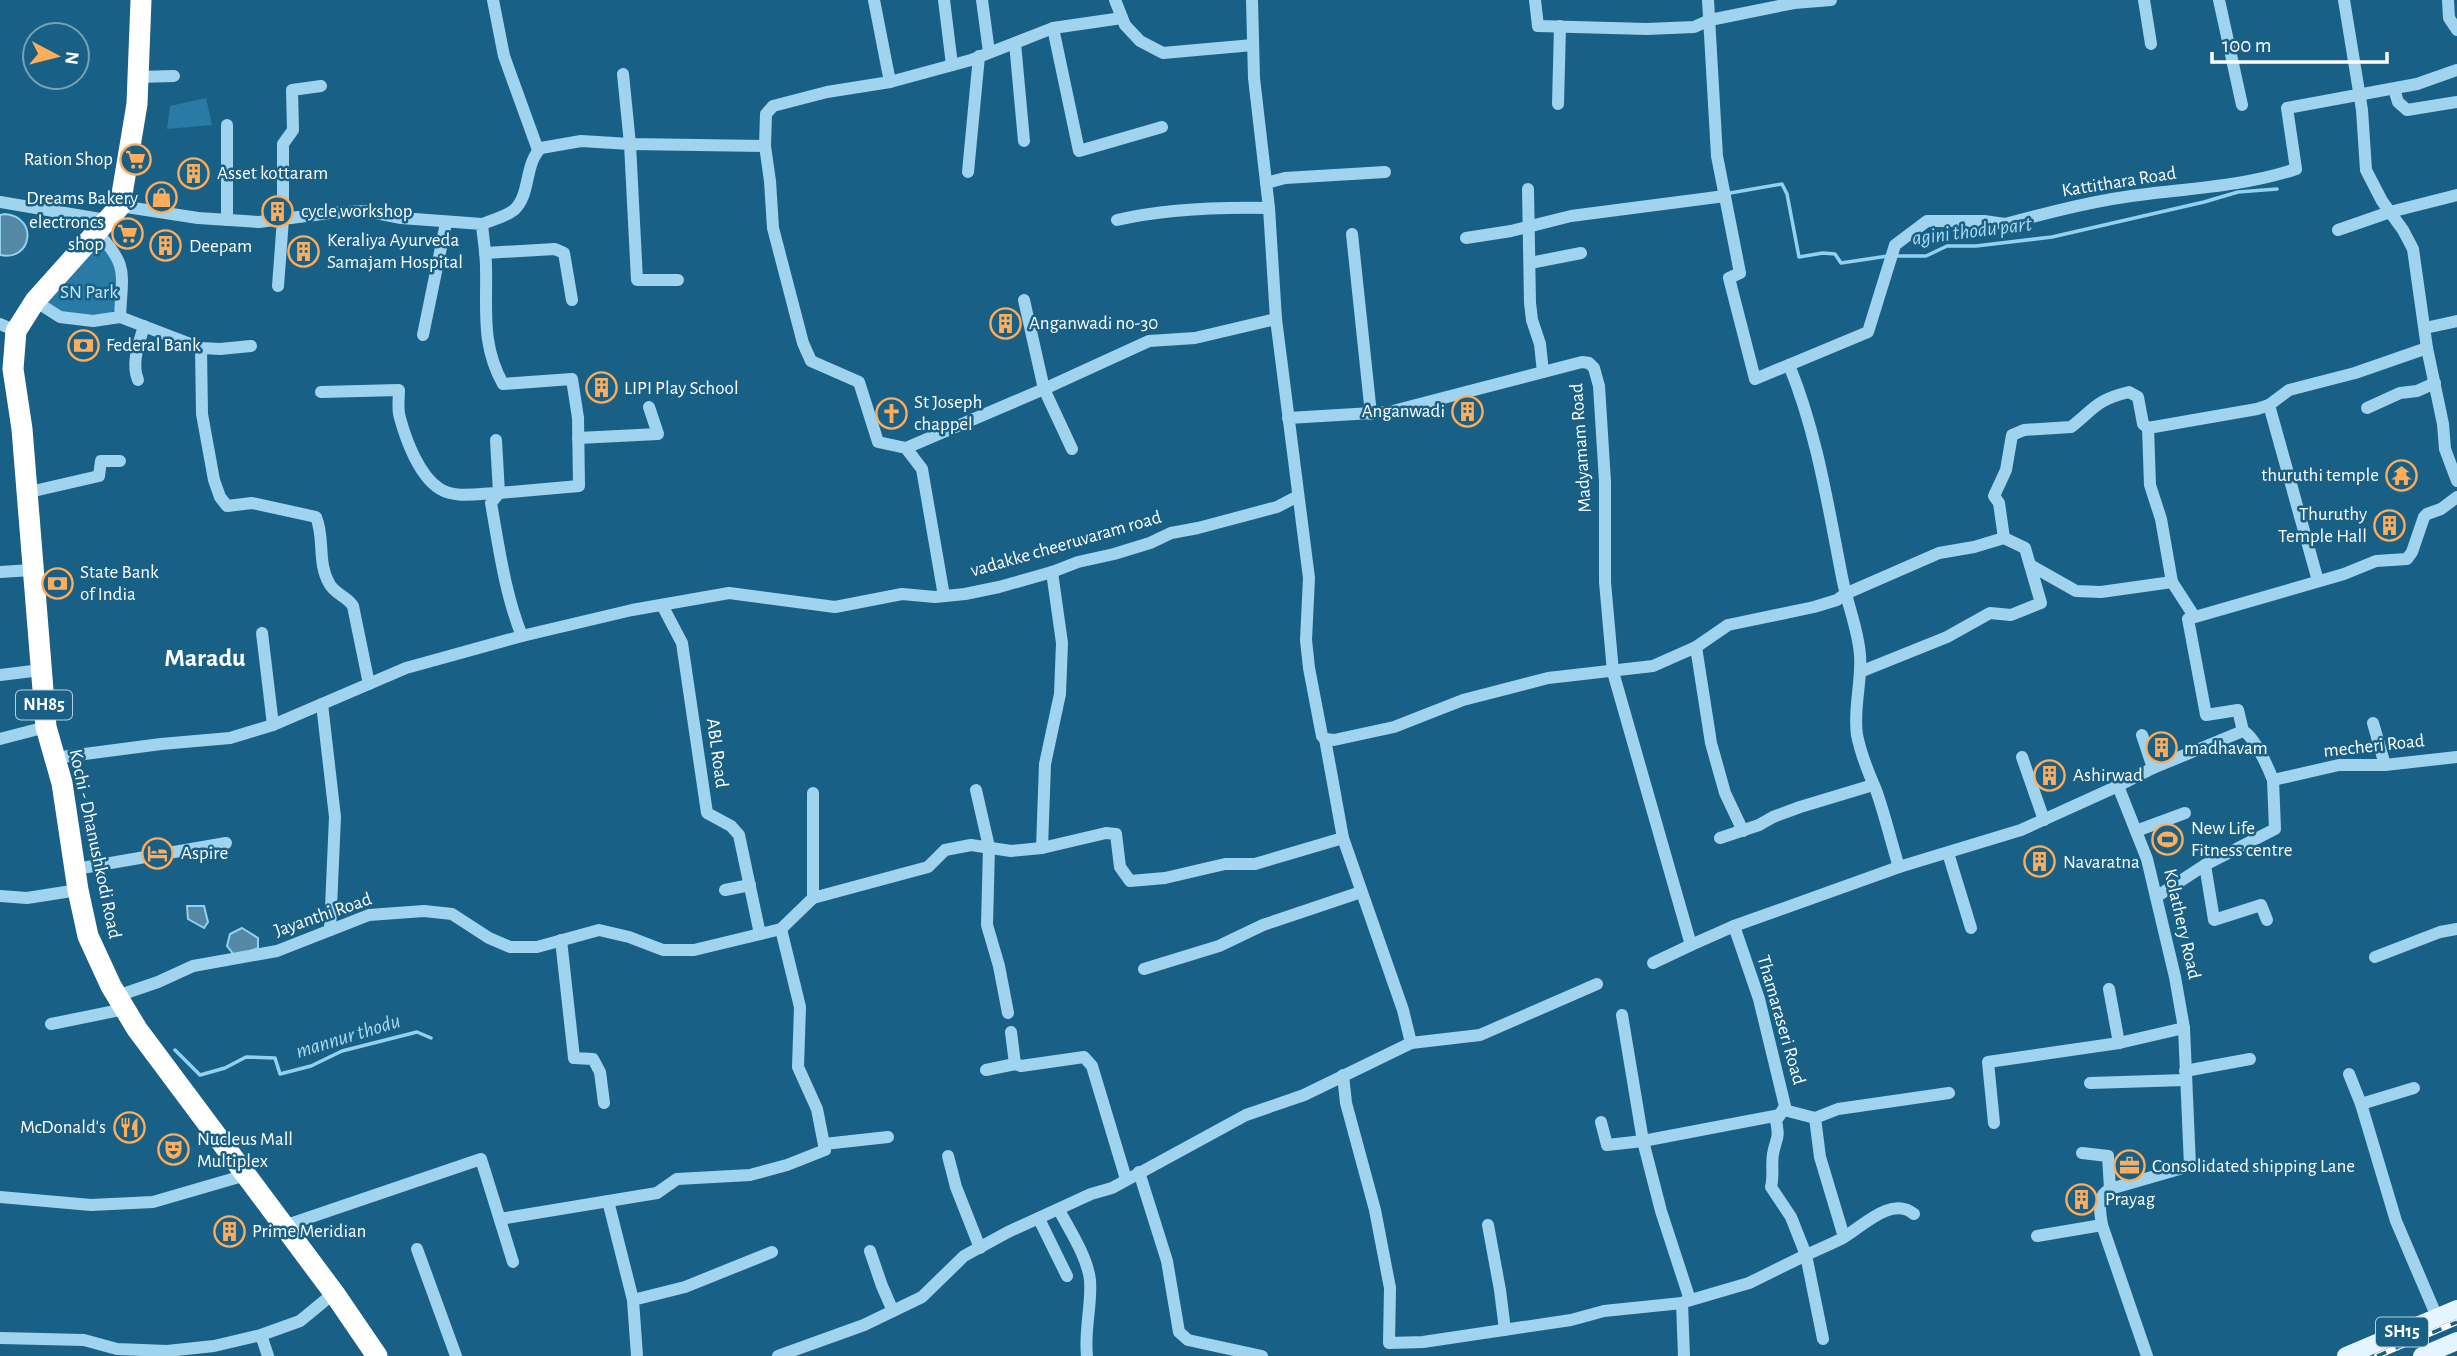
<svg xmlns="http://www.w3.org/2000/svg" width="2457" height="1356" font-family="'Alegreya Sans',sans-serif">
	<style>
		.green { fill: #297aa4 }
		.water { fill: #5588a4; stroke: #92d1ef; stroke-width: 2 }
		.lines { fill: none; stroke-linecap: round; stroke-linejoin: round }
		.stream { stroke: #92d1ef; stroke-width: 3.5 }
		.minor { stroke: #a0d3ed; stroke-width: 12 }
		.major { stroke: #e5f5ff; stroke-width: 18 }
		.highway { stroke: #fff; stroke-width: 21 }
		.rail-casing { stroke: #fff; stroke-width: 6 }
		.rail { stroke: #196086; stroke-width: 3.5; stroke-dasharray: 10; stroke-linecap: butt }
		.labels { text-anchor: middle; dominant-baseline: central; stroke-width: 5; stroke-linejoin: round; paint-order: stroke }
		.shield { fill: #196086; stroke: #bacfdb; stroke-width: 2 }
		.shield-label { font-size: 18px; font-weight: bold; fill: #fff }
		.poi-label { font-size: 19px; fill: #fff; stroke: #196086; text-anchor: start }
		.street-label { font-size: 19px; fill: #fff; stroke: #196086 }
		.park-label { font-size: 19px; fill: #c5e8f9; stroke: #196086 }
		.water-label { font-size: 21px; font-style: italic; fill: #abdcf4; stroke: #196086 }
		.district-label { font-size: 26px; font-weight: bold; fill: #fff; stroke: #196086 }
	</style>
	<rect width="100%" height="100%" fill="#196086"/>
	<g class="green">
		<path d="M206 98 212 125 167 129 170 106Z"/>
		<path d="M98 244 105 246 114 258 120 305 104 318 68 316 47 302Z"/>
	</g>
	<g class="water">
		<path d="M5 214C39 217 32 262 0 255V215Z"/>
		<path d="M187 906H204L208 922 204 928 188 919Z"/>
		<path d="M242 928 258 938V948L235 956 227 946 230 934Z"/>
	</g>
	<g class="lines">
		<g class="stream">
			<path d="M1730 193 1782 184 1787 194 1799 257 1823 253 1835 254 1841 263 1888 256"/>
			<path d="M1896 256H1926L1947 246H1976L2052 237 2204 202 2238 192 2277 189"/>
			<path d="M175 1050 200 1075 225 1068 246 1057 275 1058 280 1074 311 1066 342 1051 417 1032 431 1038"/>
		</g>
		<g class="minor">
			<path d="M493 0 504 56 538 150"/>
			<path d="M874 0 890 82"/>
			<path d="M944 0 952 65"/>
			<path d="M982 0 989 52"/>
			<path d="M1115 0 1125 25 1140 41 1163 53 1253 45"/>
			<path d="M1252 0 1254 78 1269 208 1276 319 1309 578 1306 640 1309 668 1322 736 1325 739 1334 740 1394 727 1463 700 1548 678 1653 666 1696 647 1728 625 1814 607 1837 600 1845 594 1939 553 1974 547 2004 538 2025 548 2041 603 2011 615 1990 613 1947 637 1860 672"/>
			<path d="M1535 0 1538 26 1647 29 1694 27 1710 20 1794 3 1831 0"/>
			<path d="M1708 0 1717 156 1740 273 1729 278 1755 379 1868 332 1895 245 1927 221H1984L2005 224C2051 212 2100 199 2147 194 2197 188 2248 185 2296 169L2287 108 2417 84 2457 70"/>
			<path d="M2144 0 2151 44"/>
			<path d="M2219 0 2242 105"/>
			<path d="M2344 0 2362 110 2366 170 2382 201 2403 230 2413 249 2427 348 2443 424 2445 449 2457 481"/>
			<path d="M2448 0 2449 18 2457 30"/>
			<path d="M1053 28 1079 151 1162 127"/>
			<path d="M1015 43 1024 141"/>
			<path d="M623 74 630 144 637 280H678"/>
			<path d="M138 77 174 76"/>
			<path d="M2394 89 2398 102 2407 110 2457 102"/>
			<path d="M1558 104 1560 26"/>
			<path d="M227 125V220"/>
			<path d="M968 172 979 56"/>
			<path d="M1266 183 1285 178 1385 172"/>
			<path d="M1528 189 1530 303 1532 320 1540 344 1543 372"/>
			<path d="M0 202 106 220"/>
			<path d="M120 206 198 218 259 222 330 213 366 211 401 218 482 224C483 238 486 253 486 267 487 310 481 345 503 384L572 379 578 418 579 486 499 493 491 503C499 548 505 594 522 636L632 610 729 593 835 607 902 594 935 597 965 594 999 587 1052 572 1078 562 1114 554 1150 543 1171 533 1198 528 1277 507 1298 496"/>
			<path d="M1117 220C1165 209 1220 207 1269 208"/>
			<path d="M482 224C492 220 505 217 514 210 531 195 524 164 541 148L581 141 630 144 765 146"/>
			<path d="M2338 230 2390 212 2457 195"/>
			<path d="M96 231C129 266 122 272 120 317"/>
			<path d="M1352 234 1371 414"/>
			<path d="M1466 238 1511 231 1571 216 1725 196"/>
			<path d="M485 253 555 249 564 253 572 300"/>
			<path d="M1530 263 1581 253"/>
			<path d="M278 286 283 219V144L293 130 292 90 321 86"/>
			<path d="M1024 300 1044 389 1072 449"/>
			<path d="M35 301 60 317 93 321 120 317 201 348 202 414 214 480 220 497 227 506 252 503 316 517C325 538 317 562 329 583 334 594 347 596 353 606L369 684"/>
			<path d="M0 324 16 331"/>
			<path d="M2425 328 2457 321"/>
			<path d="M423 335 446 223"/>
			<path d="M201 348 220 349 251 346"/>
			<path d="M1789 365C1817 433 1828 506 1842 577 1847 604 1858 628 1860 655 1862 682 1853 709 1857 735 1861 755 1868 772 1876 790 1885 815 1891 842 1899 867"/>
			<path d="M138 380C131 363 139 343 144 326"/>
			<path d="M321 392 399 390C399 399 397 409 400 418 406 440 419 476 440 489 456 499 481 493 499 493L496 440"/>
			<path d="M2269 405 2318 581"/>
			<path d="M2367 408 2400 393 2417 391 2435 383"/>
			<path d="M1288 418 1389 412 1582 362 1589 363 1594 368 1599 386 1605 482V582L1613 672 1691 945 1734 926"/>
			<path d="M2148 428 2150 485 2161 519 2172 582 2194 616"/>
			<path d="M578 438 658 434 649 407"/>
			<path d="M906 448 1044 389 1149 341 1195 338 1276 319"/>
			<path d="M25 493 99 476 101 461H120"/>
			<path d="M2004 538 1999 503 1994 496 2006 470 2012 435 2024 430 2071 427C2095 408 2096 400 2129 392L2138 397 2143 424 2148 428 2257 409 2269 405 2289 390 2355 373 2427 348"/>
			<path d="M2030 565 2076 591 2101 592 2172 582"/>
			<path d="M0 572 32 570"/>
			<path d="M944 596 922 469 906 448 878 442 859 382 811 361 803 343 773 228 770 181 765 146 766 114 773 106 827 92 890 82 971 60 1053 28 1122 18"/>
			<path d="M662 605 682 643 707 813 731 826 739 835 760 934"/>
			<path d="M262 633 273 725"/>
			<path d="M1696 647 1711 743 1725 793 1743 831"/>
			<path d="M0 675 41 670"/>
			<path d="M322 704 335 817 330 930"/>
			<path d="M2373 723 2385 765"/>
			<path d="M2142 735 2153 768"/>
			<path d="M0 739 46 727"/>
			<path d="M2022 757 2044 820"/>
			<path d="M54 758 161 744 230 738 273 725 406 668 522 636"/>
			<path d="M2273 780C2268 767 2254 736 2243 731L2238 710 2206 715 2188 619 2344 574 2376 561 2407 559 2412 552 2424 517 2427 514 2441 509 2457 497"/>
			<path d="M2118 786 2153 768 2243 731"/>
			<path d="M976 790 989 847 987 925 999 966 1008 1013"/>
			<path d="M813 793V898"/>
			<path d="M2136 831 2185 813"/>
			<path d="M1720 838 1759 825 1773 817 1800 807 1873 785"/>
			<path d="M1042 848 1045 764 1060 694 1062 643 1052 572"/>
			<path d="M1948 853 1971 928"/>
			<path d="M2205 865 2214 920 2261 905 2267 920"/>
			<path d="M76 869 226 843"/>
			<path d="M725 890 750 885"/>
			<path d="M0 896 27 898 78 890"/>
			<path d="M2156 897 2205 865 2275 829 2273 780 2339 765H2385L2457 757"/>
			<path d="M561 940 574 1058 593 1059 600 1072 604 1103"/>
			<path d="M2375 957 2440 932 2457 929"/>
			<path d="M1653 963 1691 945"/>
			<path d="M1144 969 1219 946 1263 925 1361 892"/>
			<path d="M2109 989 2119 1043"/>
			<path d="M117 996 158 982 193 966 277 951 369 915 424 911 452 914 489 938 510 947H537L599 930 629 937 663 950H694L781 929 813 898 928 867 945 850 971 845 1011 851 1042 848 1106 833 1116 834 1120 867 1130 881 1165 878 1225 864H1255L1343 838"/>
			<path d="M1622 1015 1643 1141 1661 1211 1690 1300"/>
			<path d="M51 1024 125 1009"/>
			<path d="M1011 1032 1015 1064 1021 1066 1084 1057 1092 1066 1126 1179"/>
			<path d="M1411 1043 1480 1035 1597 984"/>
			<path d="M986 1070 1015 1064"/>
			<path d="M2185 1071 2250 1059"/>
			<path d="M2349 1074 2361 1104 2396 1221 2437 1317"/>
			<path d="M1343 1075 1346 1103 1375 1210 1390 1288 1389 1343 1423 1342 1571 1320 1604 1311 1682 1303 1684 1356"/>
			<path d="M2090 1083 2185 1080"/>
			<path d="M2361 1104 2414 1088"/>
			<path d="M1784 1110 1815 1118 1820 1157 1844 1237"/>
			<path d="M1815 1118 1838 1109 1949 1093"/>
			<path d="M1601 1122 1607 1145 1643 1141 1780 1115"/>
			<path d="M1994 1123 1988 1062 2119 1043 2184 1028"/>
			<path d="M824 1144 888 1137"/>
			<path d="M2082 1153 2108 1156 2110 1189"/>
			<path d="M948 1156 956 1187 980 1248"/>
			<path d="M1139 1172 1167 1261 1179 1332 1188 1340 1262 1356"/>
			<path d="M0 1197 91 1205 153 1202 246 1175"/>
			<path d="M608 1201 633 1300"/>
			<path d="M1059 1210C1070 1231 1087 1256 1090 1280 1092 1305 1084 1330 1087 1356"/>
			<path d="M1914 1214C1891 1195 1861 1228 1841 1239 1829 1245 1817 1250 1806 1255L1791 1217 1771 1187C1774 1176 1771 1165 1773 1154 1776 1137 1780 1140 1776 1121L1785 1106 1759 999 1734 926 1899 867 2021 830 2118 786 2147 859 2175 977 2184 1028 2190 1166 2110 1189C2096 1196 2100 1211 2102 1225L2147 1356"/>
			<path d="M500 1219 657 1193 677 1179 750 1175 787 1165 825 1150 817 1109 798 1067 800 1007 781 929"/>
			<path d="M1039 1219 1067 1276"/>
			<path d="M1488 1225 1500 1290 1505 1330"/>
			<path d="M284 1226 481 1159 513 1262"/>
			<path d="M2037 1236 2102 1225"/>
			<path d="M417 1249 456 1356"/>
			<path d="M870 1251 882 1286 893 1311"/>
			<path d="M1684 1302 1749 1283 1806 1255 1823 1339"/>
			<path d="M261 1335 268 1356"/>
			<path d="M0 1338 84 1340 117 1349 167 1351 214 1346 261 1335 300 1321 334 1293"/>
			<path d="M637 1356 633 1300 685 1287 772 1252"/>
			<path d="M778 1356 864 1325 922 1297 964 1256 1008 1232 1091 1194 1112 1188 1246 1115 1304 1095 1411 1043 1403 1010 1343 838 1325 739"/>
		</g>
		<g class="major">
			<path d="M2346 1356 2457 1309"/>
			<path d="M2422 1356 2457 1341"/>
		</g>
		<path class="highway" d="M141 0 137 104 120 206 35 301 16 331 13 369 22 429 46 727 62 783 78 890 88 936 111 986 137 1029 334 1293 377 1356"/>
		<defs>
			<path id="rail" d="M2377 1356 2457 1322"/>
		</defs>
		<use href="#rail" class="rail-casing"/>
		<use href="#rail" class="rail"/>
	</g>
	<defs>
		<symbol id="supermarket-ring" viewBox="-11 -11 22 22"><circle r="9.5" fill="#196086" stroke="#ffad5b" stroke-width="1.5"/><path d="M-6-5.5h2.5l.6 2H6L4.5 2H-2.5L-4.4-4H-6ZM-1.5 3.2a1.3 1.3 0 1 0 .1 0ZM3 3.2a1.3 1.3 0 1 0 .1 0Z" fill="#ffad5b"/></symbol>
		<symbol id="building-ring" viewBox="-11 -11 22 22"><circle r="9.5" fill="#196086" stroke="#ffad5b" stroke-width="1.5"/><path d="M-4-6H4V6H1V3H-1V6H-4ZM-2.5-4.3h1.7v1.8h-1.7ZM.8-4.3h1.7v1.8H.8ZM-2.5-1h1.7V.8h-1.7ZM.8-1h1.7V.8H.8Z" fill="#ffad5b"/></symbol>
		<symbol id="shop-ring" viewBox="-11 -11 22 22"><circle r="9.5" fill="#196086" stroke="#ffad5b" stroke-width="1.5"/><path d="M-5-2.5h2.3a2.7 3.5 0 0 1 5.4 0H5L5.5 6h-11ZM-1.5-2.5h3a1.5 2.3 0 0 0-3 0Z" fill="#ffad5b"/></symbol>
		<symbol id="bank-ring" viewBox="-11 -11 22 22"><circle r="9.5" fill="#196086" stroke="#ffad5b" stroke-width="1.5"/><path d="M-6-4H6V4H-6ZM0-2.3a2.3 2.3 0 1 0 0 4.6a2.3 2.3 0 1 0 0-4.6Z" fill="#ffad5b"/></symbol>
		<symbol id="church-ring" viewBox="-11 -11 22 22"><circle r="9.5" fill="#196086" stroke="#ffad5b" stroke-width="1.5"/><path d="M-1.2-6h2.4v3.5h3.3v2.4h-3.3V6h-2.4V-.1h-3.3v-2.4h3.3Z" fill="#ffad5b"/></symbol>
		<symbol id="temple-ring" viewBox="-11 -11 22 22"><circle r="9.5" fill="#196086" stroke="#ffad5b" stroke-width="1.5"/><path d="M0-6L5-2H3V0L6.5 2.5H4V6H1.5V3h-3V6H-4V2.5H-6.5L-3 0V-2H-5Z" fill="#ffad5b"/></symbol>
		<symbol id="stadium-ring" viewBox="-11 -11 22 22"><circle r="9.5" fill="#196086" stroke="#ffad5b" stroke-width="1.5"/><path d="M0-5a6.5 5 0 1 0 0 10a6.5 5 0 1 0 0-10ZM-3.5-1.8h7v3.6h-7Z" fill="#ffad5b"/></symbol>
		<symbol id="hotel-ring" viewBox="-11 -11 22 22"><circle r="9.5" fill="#196086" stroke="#ffad5b" stroke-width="1.5"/><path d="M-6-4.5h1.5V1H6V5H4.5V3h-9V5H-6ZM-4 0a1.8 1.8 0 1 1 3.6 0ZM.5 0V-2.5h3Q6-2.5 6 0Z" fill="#ffad5b"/></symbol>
		<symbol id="restaurant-ring" viewBox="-11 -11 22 22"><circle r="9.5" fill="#196086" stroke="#ffad5b" stroke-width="1.5"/><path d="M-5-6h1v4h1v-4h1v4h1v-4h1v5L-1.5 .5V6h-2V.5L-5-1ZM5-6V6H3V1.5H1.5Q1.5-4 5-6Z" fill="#ffad5b"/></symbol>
		<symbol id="theatre-ring" viewBox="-11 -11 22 22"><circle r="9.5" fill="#196086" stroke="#ffad5b" stroke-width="1.5"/><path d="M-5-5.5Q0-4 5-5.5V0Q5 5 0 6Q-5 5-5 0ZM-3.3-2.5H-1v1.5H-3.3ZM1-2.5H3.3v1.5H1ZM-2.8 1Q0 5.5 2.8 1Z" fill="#ffad5b"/></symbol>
		<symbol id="office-ring" viewBox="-11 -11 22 22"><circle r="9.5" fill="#196086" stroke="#ffad5b" stroke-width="1.5"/><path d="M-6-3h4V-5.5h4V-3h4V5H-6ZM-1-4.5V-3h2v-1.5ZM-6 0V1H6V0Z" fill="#ffad5b"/></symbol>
	</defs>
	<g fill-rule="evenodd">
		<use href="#supermarket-ring" x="118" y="142" width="35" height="35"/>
		<use href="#building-ring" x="176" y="156" width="35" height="35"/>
		<use href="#shop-ring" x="144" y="180" width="35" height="35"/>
		<use href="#building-ring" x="260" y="194" width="35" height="35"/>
		<use href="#supermarket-ring" x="110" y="216" width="35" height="35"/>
		<use href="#building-ring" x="148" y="228" width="35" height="35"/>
		<use href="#building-ring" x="286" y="234" width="35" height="35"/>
		<use href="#building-ring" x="988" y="306" width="35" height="35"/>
		<use href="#bank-ring" x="66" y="328" width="35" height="35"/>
		<use href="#building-ring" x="584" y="370" width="35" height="35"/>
		<use href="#building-ring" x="1450" y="394" width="35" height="35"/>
		<use href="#church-ring" x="874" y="396" width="35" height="35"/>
		<use href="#temple-ring" x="2384" y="458" width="35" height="35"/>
		<use href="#building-ring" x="2372" y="508" width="35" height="35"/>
		<use href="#bank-ring" x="40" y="566" width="35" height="35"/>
		<use href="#building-ring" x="2144" y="730" width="35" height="35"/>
		<use href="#building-ring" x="2032" y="758" width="35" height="35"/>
		<use href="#stadium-ring" x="2150" y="822" width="35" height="35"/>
		<use href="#hotel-ring" x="140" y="836" width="35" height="35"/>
		<use href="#building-ring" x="2022" y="844" width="35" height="35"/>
		<use href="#restaurant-ring" x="112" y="1110" width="35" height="35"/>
		<use href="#theatre-ring" x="156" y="1132" width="35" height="35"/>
		<use href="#office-ring" x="2112" y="1148" width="35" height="35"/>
		<use href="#building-ring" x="2064" y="1182" width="35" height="35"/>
		<use href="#building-ring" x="212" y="1214" width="35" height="35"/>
	</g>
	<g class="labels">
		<g class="shield">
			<rect x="16" y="690.5" width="56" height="29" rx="5"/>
			<rect x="2376" y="1317.5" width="52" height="29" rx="5"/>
		</g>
		<g class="shield-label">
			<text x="44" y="705">NH85</text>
			<text x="2402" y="1332">SH15</text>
		</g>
		<g class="poi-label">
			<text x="113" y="159" text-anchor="end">Ration Shop</text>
			<text x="217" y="173">Asset kottaram</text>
			<text x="138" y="198" text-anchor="end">Dreams Bakery</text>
			<text x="301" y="211">cycle workshop</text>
			<text x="104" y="222" text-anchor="end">electroncs<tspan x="104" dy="22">shop</tspan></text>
			<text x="327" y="240">Keraliya Ayurveda<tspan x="327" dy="22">Samajam Hospital</tspan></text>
			<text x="189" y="246">Deepam</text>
			<text x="1029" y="323">Anganwadi no-30</text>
			<text x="106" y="345">Federal Bank</text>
			<text x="624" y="388">LIPI Play School</text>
			<text x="914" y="402">St Joseph<tspan x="914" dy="22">chappel</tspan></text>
			<text x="1445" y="411" text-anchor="end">Anganwadi</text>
			<text x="2379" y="475" text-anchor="end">thuruthi temple</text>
			<text x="2367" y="514" text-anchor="end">Thuruthy<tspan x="2367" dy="22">Temple Hall</tspan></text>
			<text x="80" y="572">State Bank<tspan x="80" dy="22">of India</tspan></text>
			<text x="2184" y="748">madhavam</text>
			<text x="2073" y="775">Ashirwad</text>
			<text x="2191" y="828">New Life<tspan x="2191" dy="22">Fitness centre</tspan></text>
			<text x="181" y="853">Aspire</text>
			<text x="2063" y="862">Navaratna</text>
			<text x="106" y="1127" text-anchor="end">McDonald's</text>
			<text x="197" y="1139">Nucleus Mall<tspan x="197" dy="22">Multiplex</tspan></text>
			<text x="2152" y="1166">Consolidated shipping Lane</text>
			<text x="2105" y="1199">Prayag</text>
			<text x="252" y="1231">Prime Meridian</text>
		</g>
		<g class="street-label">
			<text transform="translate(2119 182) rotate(-9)">Kattithara Road</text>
			<text transform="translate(1581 448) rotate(-94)">Madyamam Road</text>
			<text transform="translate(1066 544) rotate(-16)">vadakke cheeruvaram road</text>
			<text transform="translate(2374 746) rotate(-6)">mecheri Road</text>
			<text transform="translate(717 753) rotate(82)">ABL Road</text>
			<text transform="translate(95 844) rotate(78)">Kochi - Dhanushkodi Road</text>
			<text transform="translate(323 915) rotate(-19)">Jayanthi Road</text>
			<text transform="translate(2182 924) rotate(77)">Kolathery Road</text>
			<text transform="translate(1781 1020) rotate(74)">Thamaraseri Road</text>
		</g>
		<g class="park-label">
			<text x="89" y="292">SN Park</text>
		</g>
		<g class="water-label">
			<text transform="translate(1972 231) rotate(-7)">agini thodu part</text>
			<text transform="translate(348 1036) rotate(-17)">mannur thodu</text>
		</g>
		<g class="district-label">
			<text x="205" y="658">Maradu</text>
		</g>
	</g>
	<g transform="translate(56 56) rotate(97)"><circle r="33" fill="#196086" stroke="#75a0b6" stroke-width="2"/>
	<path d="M0-5L12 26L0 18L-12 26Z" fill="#ffad5b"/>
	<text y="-10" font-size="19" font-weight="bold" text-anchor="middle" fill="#ffffff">N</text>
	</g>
	<path d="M2212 52v10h175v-10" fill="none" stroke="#ffffff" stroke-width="3.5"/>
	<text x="2222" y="52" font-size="21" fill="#ffffff" stroke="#196086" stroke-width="5" paint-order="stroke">100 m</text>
</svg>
